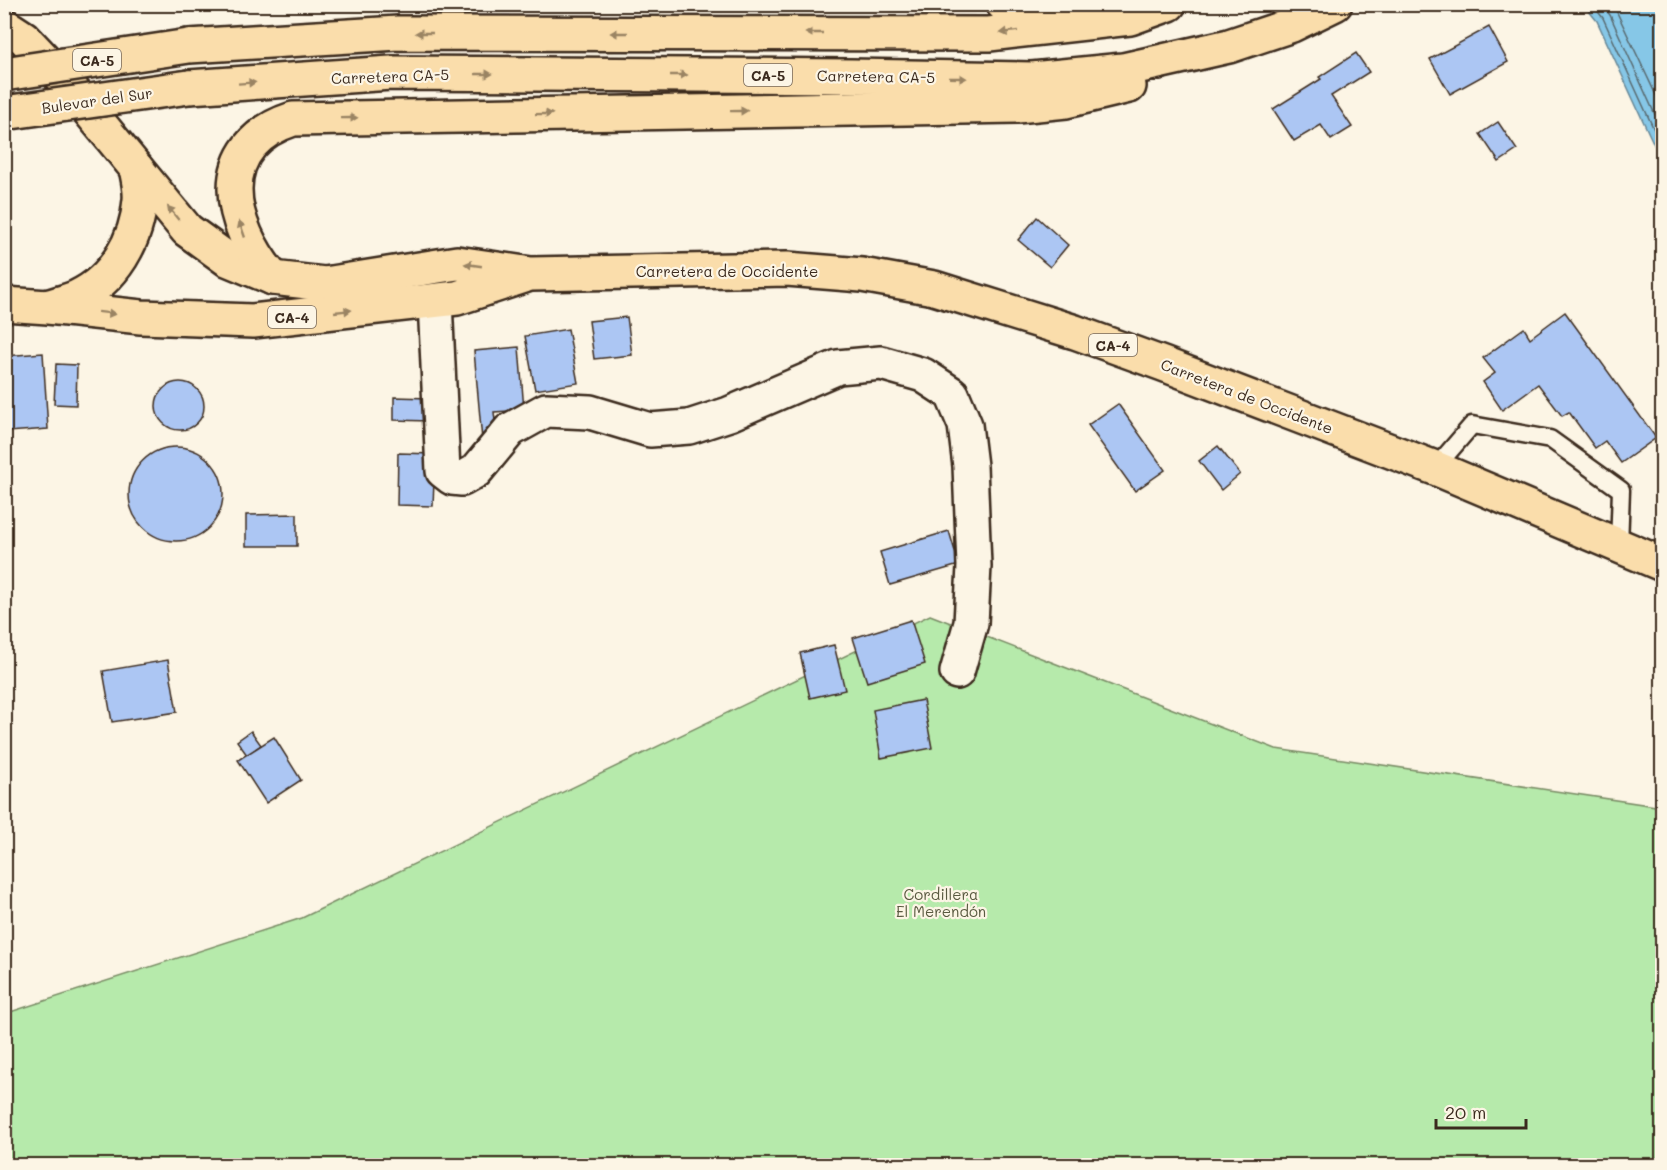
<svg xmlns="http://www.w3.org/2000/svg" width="1667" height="1170" font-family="Mali,sans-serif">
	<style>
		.green { fill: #b6eaab; stroke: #788a64; stroke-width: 1.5 }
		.water { fill: #86c7e7; stroke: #688897; stroke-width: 1.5 }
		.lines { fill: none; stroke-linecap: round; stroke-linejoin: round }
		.shore { stroke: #59696e; stroke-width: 1.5 }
		.building { fill: #acc6f3; stroke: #3b2a1e; stroke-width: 1.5 }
		.lane-casing { stroke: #3b2a1e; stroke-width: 21 }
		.street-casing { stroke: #3b2a1e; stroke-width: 38 }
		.primary-casing { stroke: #3b2a1e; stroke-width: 38 }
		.highway-casing { stroke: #3b2a1e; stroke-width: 38 }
		.lane { stroke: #fcf5e5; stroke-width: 16 }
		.street { stroke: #fcf5e5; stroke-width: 33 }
		.primary { stroke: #faddab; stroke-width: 33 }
		.highway { stroke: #faddab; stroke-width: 33 }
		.highway-bridge-casing { stroke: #3b2a1e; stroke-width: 38; stroke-linecap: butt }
		.highway-bridge { stroke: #faddab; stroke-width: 33 }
		.oneway { fill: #9a8464 }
		.labels { text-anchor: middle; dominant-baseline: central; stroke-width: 4.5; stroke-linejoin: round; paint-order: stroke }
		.shield { fill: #fcf5e5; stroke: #75675a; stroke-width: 1.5 }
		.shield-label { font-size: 14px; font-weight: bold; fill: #3b2a1e }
		.street-label { font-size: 15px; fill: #3b2a1e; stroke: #fcf5e5 }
		.park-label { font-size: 15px; fill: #5a5a41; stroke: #fcf5e5 }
	</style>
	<rect width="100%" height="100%" fill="#fcf5e5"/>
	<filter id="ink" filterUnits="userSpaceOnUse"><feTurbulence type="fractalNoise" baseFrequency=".0167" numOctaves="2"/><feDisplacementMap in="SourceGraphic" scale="12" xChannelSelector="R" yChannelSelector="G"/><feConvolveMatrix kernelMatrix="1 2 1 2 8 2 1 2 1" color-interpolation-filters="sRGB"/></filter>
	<g filter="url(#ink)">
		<path class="green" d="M930 615 1276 749 1662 807V1165H5L4 1014 302 918Z"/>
		<path class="water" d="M1584 5H1662V162L1597 21Z"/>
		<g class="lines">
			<g class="shore">
				<path d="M1592 4 1603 18 1662 147"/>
				<path d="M1601 4 1610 15 1662 130"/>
				<path d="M1613 4 1662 108"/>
			</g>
		</g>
		<g class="building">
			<path d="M1489 27 1508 62 1450 94 1430 59Z"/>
			<path d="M1356 53 1369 72 1331 96 1352 127 1331 140 1321 125 1294 141 1273 109 1321 79 1319 77Z"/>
			<path d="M1498 122 1517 150 1499 162 1480 134Z"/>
			<path d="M1037 217 1068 245 1050 267 1018 240Z"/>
			<path d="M1565 312 1656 438 1621 463 1605 441 1595 448 1569 412 1562 416 1538 384 1502 410 1483 382 1495 373 1483 358 1524 328 1530 338Z"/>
			<path d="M627 317 632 355 594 359 589 321Z"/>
			<path d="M568 329 578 383 535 390 525 336Z"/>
			<path d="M519 347 524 410 494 412 497 439 482 440 474 351Z"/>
			<path d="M43 353 48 429 8 432 4 356Z"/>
			<path d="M56 364 77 365 76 405 54 404Z"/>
			<circle cx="180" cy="406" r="24"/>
			<path d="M394 397 430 398 429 421 394 420Z"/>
			<path d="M1118 404 1165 470 1135 491 1088 425Z"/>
			<path d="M1218 446 1240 474 1221 490 1199 461Z"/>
			<circle cx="176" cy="494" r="47"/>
			<path d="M398 453 435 454 433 506 397 505Z"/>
			<path d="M297 514V546H246V515Z"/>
			<path d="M949 531 959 565 890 585 880 552Z"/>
			<path d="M911 620 925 664 867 682 853 638Z"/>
			<path d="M834 645 845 690 810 698 800 653Z"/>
			<path d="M168 660 177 712 112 722 103 671Z"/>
			<path d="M923 700 932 748 881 758 873 710Z"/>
			<path d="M251 731 261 745 247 755 237 741Z"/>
			<path d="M274 737 301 780 266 803 238 760Z"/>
		</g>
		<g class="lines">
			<defs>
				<path id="lane" d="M1435 468 1472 425 1550 439 1621 490 1619 546"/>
				<path id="street" d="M435 301 443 471 452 478 462 479 476 471 510 430 546 410 590 412 650 430 689 427 729 414 838 367 881 363 923 375 952 394 965 425 970 466 974 566 971 623 957 672"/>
				<g id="primary">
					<path d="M4 25 24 38 63 79 187 230 227 259 273 278 325 284 457 263 531 274 787 269 862 275 934 288 1075 332 1163 364 1435 468 1662 564"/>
					<path d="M4 304 48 307 141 317 253 321 457 298 524 276"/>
					<path d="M50 306C59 303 68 301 77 297 114 280 137 240 140 200 141 190 138 178 136 168"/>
				</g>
				<g id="highway">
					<path d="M1003 4 1069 11"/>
					<path d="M189 46 398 33 989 34 1130 18 1169 4"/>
					<path d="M189 87 391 73 851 76 1032 79 1123 70 1229 46 1292 25 1335 4"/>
					<path d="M273 278C228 225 210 146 293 119L1017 106 1066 101 1129 86"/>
				</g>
			</defs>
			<use href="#lane" class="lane-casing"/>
			<use href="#street" class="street-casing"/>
			<use href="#primary" class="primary-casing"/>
			<use href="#highway" class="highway-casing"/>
			<use href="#lane" class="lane"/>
			<use href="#street" class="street"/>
			<use href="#primary" class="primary"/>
			<use href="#highway" class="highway"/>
			<defs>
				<g id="highway-bridge">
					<path d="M4 74 189 46"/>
					<path d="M4 113 189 87"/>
				</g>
			</defs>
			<use href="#highway-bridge" class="highway-bridge-casing"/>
			<use href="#highway-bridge" class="highway-bridge"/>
		</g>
		<defs><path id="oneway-solid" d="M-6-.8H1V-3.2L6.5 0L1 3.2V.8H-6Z" transform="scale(1.5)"/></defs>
		<g class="oneway">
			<use href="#oneway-solid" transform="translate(1009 32) rotate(173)"/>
			<use href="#oneway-solid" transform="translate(424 33) rotate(180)"/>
			<use href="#oneway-solid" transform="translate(619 33) rotate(180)"/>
			<use href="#oneway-solid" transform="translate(814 33) rotate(180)"/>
			<use href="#oneway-solid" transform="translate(484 74)"/>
			<use href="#oneway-solid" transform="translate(679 75)"/>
			<use href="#oneway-solid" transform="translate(958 78) rotate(1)"/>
			<use href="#oneway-solid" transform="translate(247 83) rotate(-4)"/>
			<use href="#oneway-solid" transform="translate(739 111) rotate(-1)"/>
			<use href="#oneway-solid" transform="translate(544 114) rotate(-1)"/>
			<use href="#oneway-solid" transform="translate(349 118) rotate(-1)"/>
			<use href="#oneway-solid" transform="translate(173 213) rotate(-129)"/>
			<use href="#oneway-solid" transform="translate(242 229) rotate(-109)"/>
			<use href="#oneway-solid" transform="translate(473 265) rotate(-172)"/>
			<use href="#oneway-solid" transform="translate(343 311) rotate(-6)"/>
			<use href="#oneway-solid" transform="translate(107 313) rotate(7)"/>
		</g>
	</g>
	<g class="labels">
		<g class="shield">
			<rect x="73" y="49" width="48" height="22" rx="4.5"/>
			<rect x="744" y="64" width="48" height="22" rx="4.5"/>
			<rect x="268" y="306" width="48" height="22" rx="4.5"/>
			<rect x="1089" y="334" width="48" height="22" rx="4.5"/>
		</g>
		<g class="shield-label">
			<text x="97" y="60">CA-5</text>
			<text x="768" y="75">CA-5</text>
			<text x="292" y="317">CA-4</text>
			<text x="1113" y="345">CA-4</text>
		</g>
		<g class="street-label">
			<text transform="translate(390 76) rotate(-2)">Carretera CA-5</text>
			<text transform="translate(876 76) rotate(1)">Carretera CA-5</text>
			<text transform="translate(97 100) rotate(-8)">Bulevar del Sur</text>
			<text x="727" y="271">Carretera de Occidente</text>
			<text transform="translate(1247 396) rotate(21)">Carretera de Occidente</text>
		</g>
		<g class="park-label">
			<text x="941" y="894">Cordillera<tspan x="941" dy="17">El Merendón</tspan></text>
		</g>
	</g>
	<rect width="1667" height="1170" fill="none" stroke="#fcf5e5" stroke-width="24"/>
	<rect x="12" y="12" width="1643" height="1146" fill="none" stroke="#3b2a1e" stroke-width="2" filter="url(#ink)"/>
	<path d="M1436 1119v9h90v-9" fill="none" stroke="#3b2a1e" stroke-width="3"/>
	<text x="1445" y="1119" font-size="18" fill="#3b2a1e" stroke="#fcf5e5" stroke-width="4.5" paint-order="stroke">20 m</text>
</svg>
